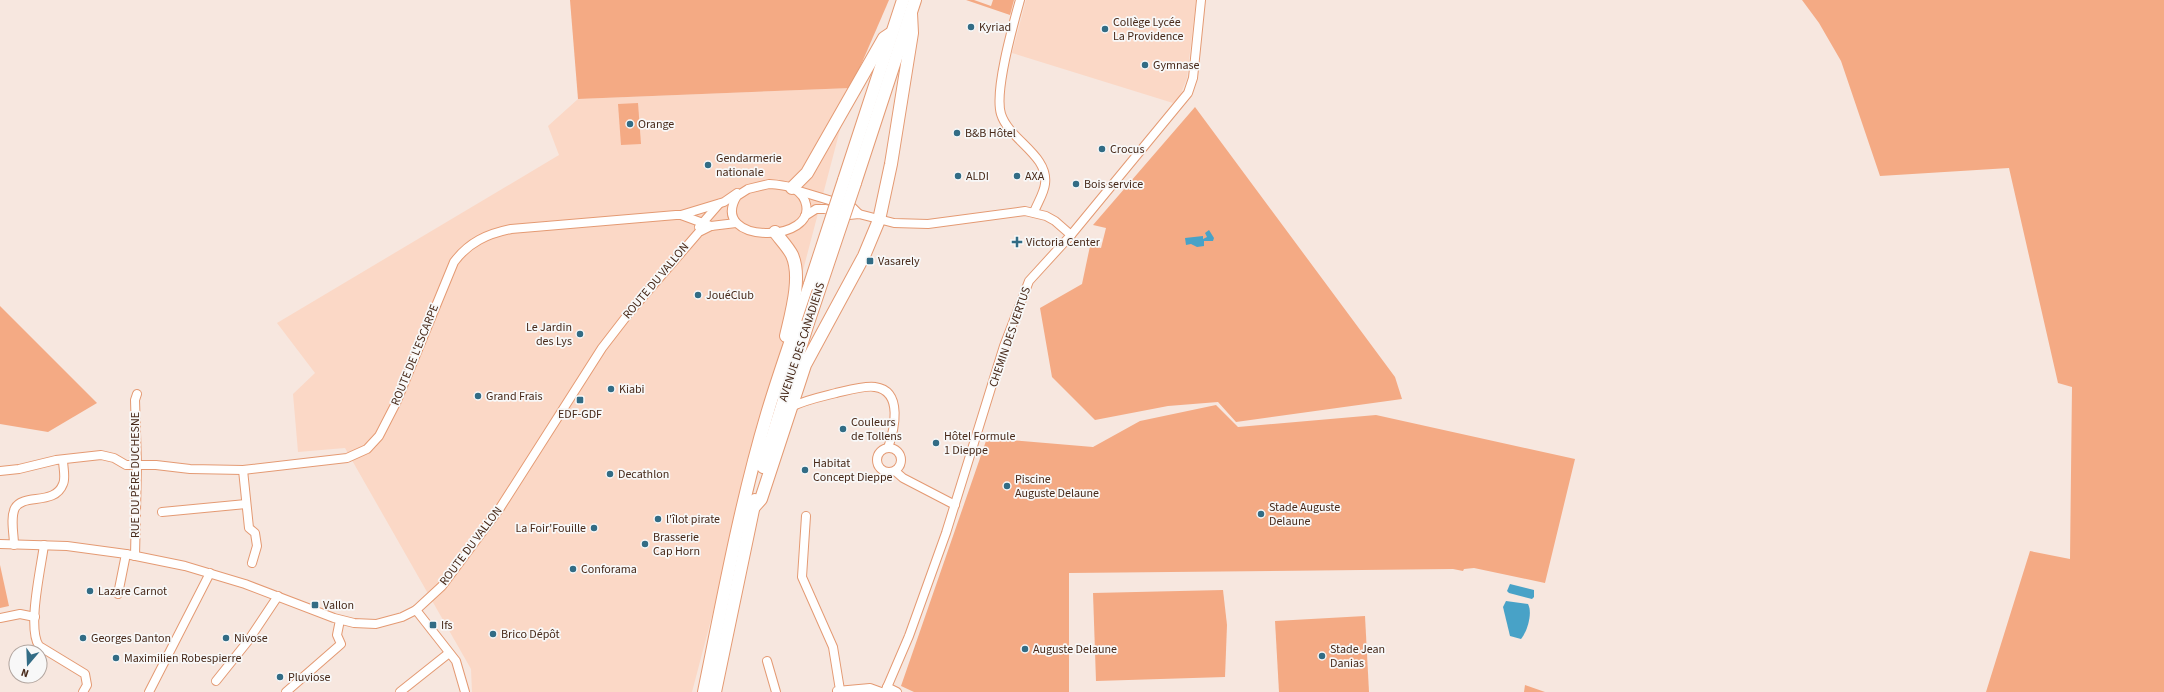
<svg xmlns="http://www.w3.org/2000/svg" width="2164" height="692" font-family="'Source Sans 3',sans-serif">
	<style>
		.built { fill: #fbd8c6 }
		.green { fill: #f4aa84 }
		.water { fill: #48a2c7 }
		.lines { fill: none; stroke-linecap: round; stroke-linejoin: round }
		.street-casing { stroke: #e49a73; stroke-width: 10 }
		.primary-casing { stroke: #e49a73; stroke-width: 14 }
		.street { stroke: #fff; stroke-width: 8 }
		.primary { stroke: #fff; stroke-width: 12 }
		.primary-bridge-casing { stroke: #e49a73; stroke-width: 14; stroke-linecap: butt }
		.primary-bridge { stroke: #fff; stroke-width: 12 }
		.poi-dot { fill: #326c85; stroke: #f8f8f8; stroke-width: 1.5 }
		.labels { text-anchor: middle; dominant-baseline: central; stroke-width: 3.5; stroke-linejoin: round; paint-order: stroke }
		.poi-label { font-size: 12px; fill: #472919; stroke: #f8f8f8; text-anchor: start }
		.street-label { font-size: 12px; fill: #472919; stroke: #f8f8f8 }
	</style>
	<rect width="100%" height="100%" fill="#f7e7df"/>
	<g class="built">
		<path d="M1026 0H1196L1187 78 1180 96 1173 103 1012 53Z"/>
		<path d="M851 88 692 692H472L471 669 345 448 298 452 293 394 315 373 277 323 559 155 548 126 578 99Z"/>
	</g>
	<g class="green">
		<path d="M570 0H889L851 88 578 99Z"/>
		<path d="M966 0H974L991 6 993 0H1014L1010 15Z"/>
		<path d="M1802 0H2164V692H1986L2030 551 2070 559 2072 387 2058 383 2009 168 1880 176 1841 61 1819 23Z"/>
		<path d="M638 103 641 144 621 145 618 104Z"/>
		<path d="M1195 107 1395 377 1402 399 1236 422 1218 402 1168 406 1095 420 1052 377 1040 308 1082 284 1090 246 1101 248 1106 228 1093 225Z"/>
		<path d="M0 306 97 403 48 432 0 424Z"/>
		<path d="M1216 405 1238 427 1376 415 1575 459 1545 583 1474 568 1464 569 1463 571 1453 569 1069 573V692H914L901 686 987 438 1093 447 1140 421Z"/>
		<path d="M0 565 9 606 0 608Z"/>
		<path d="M1223 590 1227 625 1225 677 1096 681 1093 593Z"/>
		<path d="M1365 616 1369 692H1279L1275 621Z"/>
		<path d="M1525 685 1545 692H1524Z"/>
	</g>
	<g class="water">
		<path d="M1209 230 1214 238 1213 241H1204V246L1197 247 1191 244 1186 245 1185 238 1203 236V239L1207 237 1205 233Z"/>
		<path d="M1510 584 1534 590V597L1532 599 1509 593 1507 591Z"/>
		<path d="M1506 601 1528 604C1533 613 1527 632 1521 639L1510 636 1503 607Z"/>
	</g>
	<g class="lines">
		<defs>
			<g id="street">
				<path d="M1020 0C1013 25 994 91 1001 114 1009 140 1049 155 1045 184 1044 193 1038 202 1034 212"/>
				<path d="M769 184C783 185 799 186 805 201 821 244 707 245 737 196L748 189Z"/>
				<path d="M799 191 852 207 859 214"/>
				<path d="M681 215 724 202 737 193"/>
				<path d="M805 216 816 209H825L849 215 859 214 894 223 928 224 1025 211 1046 216 1055 221 1071 235"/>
				<path d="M699 227 719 204"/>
				<path d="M791 407C805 400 820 397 836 393 845 391 866 385 875 387 904 391 894 431 888 448"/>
				<circle cx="889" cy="460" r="12"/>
				<path d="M243 470 249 528 255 533 257 546 252 563"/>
				<path d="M0 471 19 469 56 460 101 455 114 458 126 465H156L190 469 243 470 347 458 367 449 379 436 396 403 454 262C469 242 487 234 511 229L676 215H681L711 226"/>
				<path d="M895 471 903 478 955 505"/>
				<path d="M162 512 246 504"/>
				<path d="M806 516 802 577 833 647 840 690"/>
				<path d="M0 544 67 546 126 554 185 566 245 584 334 618 354 623 376 624 402 617 416 610 442 586 500 508 602 348 629 313 699 232 711 226 736 223"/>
				<path d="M14 545C14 534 10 518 15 508 23 493 55 506 63 484 66 478 63 467 63 460"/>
				<path d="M44 545C41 568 27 628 39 646L85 674 87 685 83 692"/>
				<path d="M135 556 137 465 135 400 137 394"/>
				<path d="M118 594 126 554"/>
				<path d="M416 610 456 661 465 692"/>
				<path d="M0 618 20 614 35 617"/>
				<path d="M767 661 776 692"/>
				<path d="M216 681 248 641 278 596"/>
				<path d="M887 687 897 692"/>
				<path d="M837 691 870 688 881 692"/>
				<path d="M149 692 210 573"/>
				<path d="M286 692 341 644 337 635 340 620"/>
				<path d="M400 692 449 653"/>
				<path d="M885 692 909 636 946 533 1004 346 1029 281 1071 235 1188 93 1193 78 1201 0"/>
			</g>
			<g id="primary">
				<path d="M844 180 903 0"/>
				<path d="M855 183 915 0"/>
				<path d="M792 188 807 173 884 38 890 34"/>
				<path d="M775 232C780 239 788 247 792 255 802 277 791 314 786 336"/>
				<path d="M763 467 808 323"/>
				<path d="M753 508 761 499 805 365 864 256 879 220 891 164 912 33 911 13"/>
				<path d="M704 692C723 599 740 505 767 414 780 370 796 327 810 284"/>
				<path d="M715 692 755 500"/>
			</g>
		</defs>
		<use href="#street" class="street-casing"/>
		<use href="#primary" class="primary-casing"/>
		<use href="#street" class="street"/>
		<use href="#primary" class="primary"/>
		<defs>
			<g id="primary-bridge">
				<path d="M810 284 844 180"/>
				<path d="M808 323 855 183"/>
			</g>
		</defs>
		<use href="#primary-bridge" class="primary-bridge-casing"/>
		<use href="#primary-bridge" class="primary-bridge"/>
	</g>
	<g class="poi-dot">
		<circle cx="971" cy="27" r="4"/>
		<circle cx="1105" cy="29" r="4"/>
		<circle cx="1145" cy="65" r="4"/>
		<circle cx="630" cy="124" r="4"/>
		<circle cx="957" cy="133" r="4"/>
		<circle cx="1102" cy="149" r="4"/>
		<circle cx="708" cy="165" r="4"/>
		<circle cx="958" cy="176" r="4"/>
		<circle cx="1017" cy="176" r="4"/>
		<circle cx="1076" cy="184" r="4"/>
		<path d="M1015 236h4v4h4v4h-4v4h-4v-4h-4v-4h4z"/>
		<rect x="866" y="257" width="8" height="8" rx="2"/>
		<circle cx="698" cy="295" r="4"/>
		<circle cx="580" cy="334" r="4"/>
		<circle cx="611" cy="389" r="4"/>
		<circle cx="478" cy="396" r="4"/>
		<rect x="576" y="396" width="8" height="8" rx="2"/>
		<circle cx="843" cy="429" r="4"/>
		<circle cx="936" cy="443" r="4"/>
		<circle cx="805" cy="470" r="4"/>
		<circle cx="610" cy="474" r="4"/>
		<circle cx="1007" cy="486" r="4"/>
		<circle cx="1261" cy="514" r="4"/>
		<circle cx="658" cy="519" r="4"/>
		<circle cx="594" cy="528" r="4"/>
		<circle cx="645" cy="544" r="4"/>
		<circle cx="573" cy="569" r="4"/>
		<circle cx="90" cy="591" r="4"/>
		<rect x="311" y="601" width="8" height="8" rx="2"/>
		<rect x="429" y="621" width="8" height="8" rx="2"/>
		<circle cx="493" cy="634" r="4"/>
		<circle cx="83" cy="638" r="4"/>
		<circle cx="226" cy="638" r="4"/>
		<circle cx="1025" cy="649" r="4"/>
		<circle cx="1322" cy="656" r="4"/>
		<circle cx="116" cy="658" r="4"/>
		<circle cx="280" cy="677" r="4"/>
	</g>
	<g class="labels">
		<g class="poi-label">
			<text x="1113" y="22">Collège Lycée<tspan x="1113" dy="14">La Providence</tspan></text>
			<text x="979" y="27">Kyriad</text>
			<text x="1153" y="65">Gymnase</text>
			<text x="638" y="124">Orange</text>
			<text x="965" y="133">B&amp;B Hôtel</text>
			<text x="1110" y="149">Crocus</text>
			<text x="716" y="158">Gendarmerie<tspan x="716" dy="14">nationale</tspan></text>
			<text x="966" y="176">ALDI</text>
			<text x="1025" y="176">AXA</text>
			<text x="1084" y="184">Bois service</text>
			<text x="1026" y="242">Victoria Center</text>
			<text x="878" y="261">Vasarely</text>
			<text x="706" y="295">JouéClub</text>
			<text x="572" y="327" text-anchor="end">Le Jardin<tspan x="572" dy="14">des Lys</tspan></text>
			<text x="619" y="389">Kiabi</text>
			<text x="486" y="396">Grand Frais</text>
			<text x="580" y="414" text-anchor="middle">EDF-GDF</text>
			<text x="851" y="422">Couleurs<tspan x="851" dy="14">de Tollens</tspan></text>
			<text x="944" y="436">Hôtel Formule<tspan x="944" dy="14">1 Dieppe</tspan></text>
			<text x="813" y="463">Habitat<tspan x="813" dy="14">Concept Dieppe</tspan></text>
			<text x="618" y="474">Decathlon</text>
			<text x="1015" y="479">Piscine<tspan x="1015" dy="14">Auguste Delaune</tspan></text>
			<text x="1269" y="507">Stade Auguste<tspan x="1269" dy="14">Delaune</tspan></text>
			<text x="666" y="519">l'îlot pirate</text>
			<text x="586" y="528" text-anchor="end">La Foir'Fouille</text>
			<text x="653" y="537">Brasserie<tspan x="653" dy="14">Cap Horn</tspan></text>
			<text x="581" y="569">Conforama</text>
			<text x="98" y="591">Lazare Carnot</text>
			<text x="323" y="605">Vallon</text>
			<text x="441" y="625">Ifs</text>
			<text x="501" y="634">Brico Dépôt</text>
			<text x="91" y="638">Georges Danton</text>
			<text x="234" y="638">Nivose</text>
			<text x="1033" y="649">Auguste Delaune</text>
			<text x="1330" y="649">Stade Jean<tspan x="1330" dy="14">Danias</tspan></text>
			<text x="124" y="658">Maximilien Robespierre</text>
			<text x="288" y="677">Pluviose</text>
		</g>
		<g class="street-label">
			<text transform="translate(656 281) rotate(-50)">ROUTE DU VALLON</text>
			<text transform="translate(1010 337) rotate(-71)">CHEMIN DES VERTUS</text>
			<text transform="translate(802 342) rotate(-72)">AVENUE DES CANADIENS</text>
			<text transform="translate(415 355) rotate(-68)">ROUTE DE L'ESCARPE</text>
			<text transform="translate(135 475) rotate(-90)">RUE DU PÈRE DUCHESNE</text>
			<text transform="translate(471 546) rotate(-53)">ROUTE DU VALLON</text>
		</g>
	</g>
	<g transform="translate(28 664) rotate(199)"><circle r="19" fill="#f8f8f8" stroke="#b1a59f"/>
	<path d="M0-3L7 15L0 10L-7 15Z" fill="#326c85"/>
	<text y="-6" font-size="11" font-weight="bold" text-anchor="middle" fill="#472919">N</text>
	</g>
</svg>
